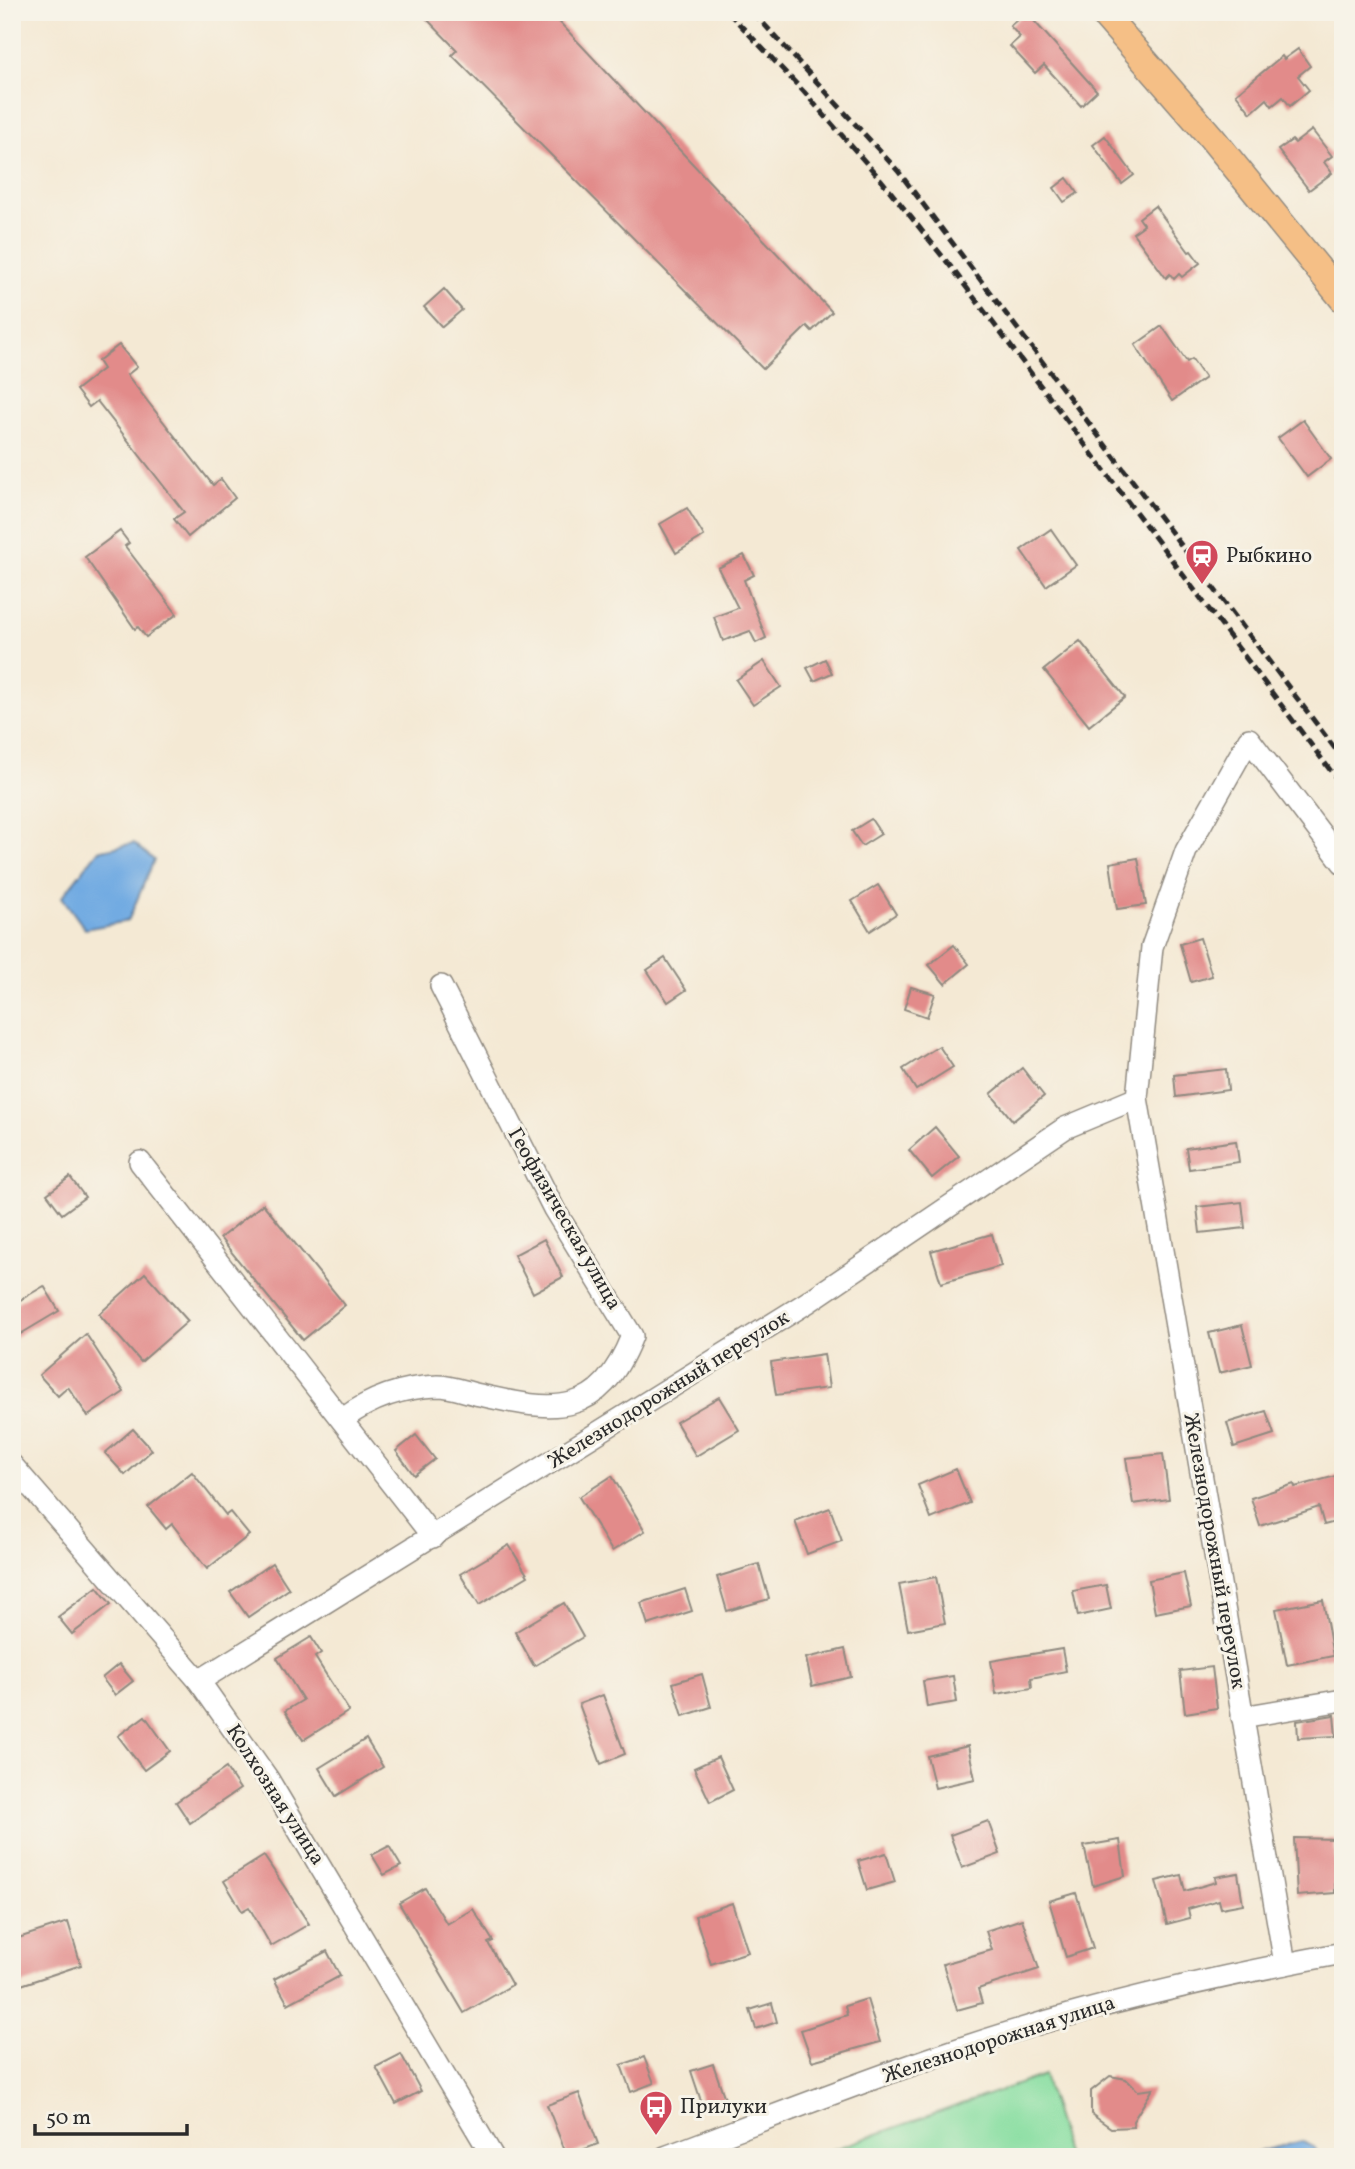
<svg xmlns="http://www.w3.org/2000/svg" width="1355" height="2169" font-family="Vollkorn,serif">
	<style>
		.green { fill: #88dea1; stroke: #5a8466; stroke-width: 2 }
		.water { fill: #72abe2; stroke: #4e6b86; stroke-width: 2 }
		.building { fill: #e28b8a }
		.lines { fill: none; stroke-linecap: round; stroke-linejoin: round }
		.minor-casing { stroke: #908a80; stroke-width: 24 }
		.major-casing { stroke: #908a80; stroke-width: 29 }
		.minor { stroke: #fff; stroke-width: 21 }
		.major { stroke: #f5bf86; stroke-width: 26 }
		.rail { stroke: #2b2b2b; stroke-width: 5; stroke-dasharray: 10 5; stroke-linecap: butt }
		.labels { text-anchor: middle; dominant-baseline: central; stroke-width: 6; stroke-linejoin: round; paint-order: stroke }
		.poi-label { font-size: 21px; fill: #2b2b2b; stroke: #f7f3e8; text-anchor: start }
		.street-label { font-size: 21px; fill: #2b2b2b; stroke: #f7f3e8 }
	</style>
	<rect width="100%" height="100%" fill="#f7f3e8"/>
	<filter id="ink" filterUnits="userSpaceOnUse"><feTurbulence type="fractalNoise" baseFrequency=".0143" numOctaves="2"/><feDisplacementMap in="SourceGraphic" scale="14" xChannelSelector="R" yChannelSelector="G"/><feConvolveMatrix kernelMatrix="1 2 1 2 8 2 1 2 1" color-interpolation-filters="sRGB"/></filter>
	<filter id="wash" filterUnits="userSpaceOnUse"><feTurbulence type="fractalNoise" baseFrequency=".00686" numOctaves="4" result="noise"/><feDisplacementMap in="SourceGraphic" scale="28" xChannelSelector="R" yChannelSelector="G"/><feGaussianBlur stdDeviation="1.57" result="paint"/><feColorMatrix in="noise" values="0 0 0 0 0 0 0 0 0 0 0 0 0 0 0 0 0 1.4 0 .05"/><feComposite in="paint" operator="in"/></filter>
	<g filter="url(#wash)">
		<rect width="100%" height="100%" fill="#f4e9d4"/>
		<path class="green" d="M1044 2075 1067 2157H812Z"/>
		<g class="water">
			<path d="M134 843 154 860 128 921 85 929 62 897 98 851Z"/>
			<path d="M1302 2141 1315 2148 1316 2157H1255L1254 2153Z"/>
		</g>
		<g id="blocks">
			<g class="building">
				<path d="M420 12H550L832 312 812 331 807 326 763 369 452 55 457 50Z"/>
				<path d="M1026 12 1097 91 1081 106 1044 65 1035 73 1010 46 1020 37 1010 26Z"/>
				<path d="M1298 49 1310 66 1298 76 1309 90 1290 106 1283 97 1272 106 1267 99 1251 113 1236 94 1282 56 1284 59Z"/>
				<path d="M1312 130 1332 156 1324 162 1332 173 1309 190 1278 150 1292 140 1295 143Z"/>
				<path d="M1105 136 1134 175 1122 184 1093 145Z"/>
				<path d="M1067 178 1078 193 1064 202 1054 188Z"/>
				<path d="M1155 206 1189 252 1191 251 1200 263 1182 277 1179 274 1174 279 1170 274 1166 278 1133 233 1144 225 1139 218Z"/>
				<path d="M444 289 462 310 442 327 424 307Z"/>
				<path d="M1162 326 1187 362 1192 359 1205 378 1172 401 1135 345Z"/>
				<path d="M119 345 137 367 127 375 213 485 221 479 235 498 188 537 174 519 184 512 97 401 89 407 76 390 103 369 98 361Z"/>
				<path d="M1303 420 1331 459 1307 477 1278 438Z"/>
				<path d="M687 508 704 536 676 553 660 524Z"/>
				<path d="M1051 529 1076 565 1046 586 1021 550Z"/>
				<path d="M120 531 129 543 125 546 177 614 146 637 138 627 135 629 85 557Z"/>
				<path d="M744 555 754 575 744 580 766 638 756 643 750 631 723 641 714 617 738 608 718 568Z"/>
				<path d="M1080 641 1125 697 1089 726 1044 670Z"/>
				<path d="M825 659 832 673 814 681 807 668Z"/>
				<path d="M764 661 781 687 753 705 736 680Z"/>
				<path d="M871 819 881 834 862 846 852 831Z"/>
				<path d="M1138 858 1146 905 1117 909 1110 863Z"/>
				<path d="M878 885 896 914 870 931 852 901Z"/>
				<path d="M1200 938 1212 976 1191 982 1180 944Z"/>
				<path d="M954 945 969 964 945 984 929 965Z"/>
				<path d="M665 958 686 990 668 1002 647 970Z"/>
				<path d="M911 987 935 994 927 1017 904 1009Z"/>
				<path d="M939 1046 953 1067 916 1090 903 1069Z"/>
				<path d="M1022 1068 1044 1096 1013 1121 991 1094Z"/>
				<path d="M1226 1069 1228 1090 1176 1097 1174 1075Z"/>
				<path d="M935 1127 959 1156 932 1178 909 1150Z"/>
				<path d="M1236 1141 1239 1162 1189 1169 1186 1148Z"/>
				<path d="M70 1177 85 1197 62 1214 47 1194Z"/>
				<path d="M1242 1202 1245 1228 1200 1233 1197 1207Z"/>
				<path d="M263 1204 345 1305 303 1340 220 1238Z"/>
				<path d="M992 1234 1001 1266 941 1283 931 1251Z"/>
				<path d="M544 1239 563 1277 533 1293 514 1255Z"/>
				<path d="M145 1273 188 1321 141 1362 99 1314Z"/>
				<path d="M44 1286 59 1311 12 1339V1305Z"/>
				<path d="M1242 1325 1252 1365 1219 1373 1209 1333Z"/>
				<path d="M86 1334 124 1392 88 1416 68 1387 58 1396 39 1375Z"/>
				<path d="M824 1354 829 1388 776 1395 771 1362Z"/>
				<path d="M719 1397 739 1430 696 1456 676 1422Z"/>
				<path d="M1266 1411 1274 1434 1234 1447 1227 1423Z"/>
				<path d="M133 1429 152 1450 125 1475 105 1453Z"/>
				<path d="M416 1435 435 1459 414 1475 396 1451Z"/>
				<path d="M1163 1454 1169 1499 1133 1504 1126 1458Z"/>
				<path d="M956 1469 970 1503 931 1519 918 1485Z"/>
				<path d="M192 1472 226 1515 230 1512 249 1535 207 1569 172 1524 166 1529 148 1507Z"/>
				<path d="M1343 1474V1520L1324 1525 1319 1507 1260 1526 1251 1498 1294 1484 1295 1487Z"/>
				<path d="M612 1476 645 1531 612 1551 579 1497Z"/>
				<path d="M830 1508 842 1541 807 1554 795 1521Z"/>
				<path d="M509 1545 528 1576 479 1605 460 1574Z"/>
				<path d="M272 1563 289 1589 248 1617 230 1592Z"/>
				<path d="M759 1564 769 1599 727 1611 717 1577Z"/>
				<path d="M1184 1573 1191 1606 1155 1613 1149 1580Z"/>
				<path d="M936 1577 945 1623 908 1630 899 1584Z"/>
				<path d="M1106 1585 1111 1609 1078 1616 1073 1591Z"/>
				<path d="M97 1587 111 1604 72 1634 58 1617Z"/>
				<path d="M685 1589 692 1611 648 1625 641 1603Z"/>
				<path d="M1323 1600 1333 1656 1287 1665 1276 1609Z"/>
				<path d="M564 1603 583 1637 534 1666 515 1632Z"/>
				<path d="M311 1637 321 1653 315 1657 349 1711 303 1740 285 1711 303 1700 277 1658Z"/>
				<path d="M845 1649 851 1677 812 1686 806 1658Z"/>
				<path d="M1062 1649 1066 1671 1031 1678 1032 1688 996 1694 991 1661Z"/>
				<path d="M119 1664 133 1681 115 1695 102 1678Z"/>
				<path d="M1212 1667 1217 1708 1185 1713 1180 1671Z"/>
				<path d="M702 1674 711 1707 683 1716 673 1683Z"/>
				<path d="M953 1676 957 1702 927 1707 923 1681Z"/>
				<path d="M603 1695 625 1754 601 1764 579 1704Z"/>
				<path d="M1334 1715 1336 1736 1298 1738 1297 1721Z"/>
				<path d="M145 1716 170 1751 144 1770 118 1736Z"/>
				<path d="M366 1739 383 1767 336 1796 319 1768Z"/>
				<path d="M968 1746 975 1779 935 1788 927 1756Z"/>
				<path d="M718 1757 733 1790 710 1802 694 1768Z"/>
				<path d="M226 1768 240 1789 190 1823 176 1802Z"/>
				<path d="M988 1821 1000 1854 962 1868 950 1835Z"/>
				<path d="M1294 1838 1335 1839V1893L1297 1896Z"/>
				<path d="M1120 1840 1125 1876 1093 1886 1084 1846Z"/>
				<path d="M389 1846 401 1866 384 1875 372 1855Z"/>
				<path d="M886 1853 895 1882 867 1890 858 1861Z"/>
				<path d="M264 1856 309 1924 271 1946 249 1907 242 1911 224 1881Z"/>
				<path d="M1238 1873 1243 1904 1221 1908 1219 1900 1188 1909 1190 1918 1167 1924 1156 1881 1181 1875 1185 1891 1216 1882 1215 1877Z"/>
				<path d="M425 1888 447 1924 473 1909 493 1941 488 1943 512 1985 464 2013 399 1903Z"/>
				<path d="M1076 1893 1093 1948 1066 1957 1049 1901Z"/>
				<path d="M732 1903 748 1952 711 1964 695 1916Z"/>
				<path d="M1022 1919 1039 1969 978 1989 982 2003 957 2010 943 1964 992 1950 986 1931Z"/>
				<path d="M68 1922 81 1965 12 1988V1940Z"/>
				<path d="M327 1951 340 1976 288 2004 274 1979Z"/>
				<path d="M867 1999 880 2042 812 2061 801 2030 847 2015 845 2006Z"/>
				<path d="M772 2003 777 2022 756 2029 750 2010Z"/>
				<path d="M401 2054 421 2091 396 2104 376 2067Z"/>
				<path d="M644 2057 654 2083 631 2092 621 2065Z"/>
				<path d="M713 2064 726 2102 704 2110 691 2071Z"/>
				<path d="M1110 2076 1126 2079 1138 2091 1153 2089 1133 2121 1134 2127 1111 2128 1091 2114V2091Z"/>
				<path d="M579 2093 598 2144 567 2156 547 2105Z"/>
			</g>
		</g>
	</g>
	<g filter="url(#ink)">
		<use href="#blocks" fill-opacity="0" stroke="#908a80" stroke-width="2"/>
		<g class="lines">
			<defs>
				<g id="minor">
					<path d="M140 1162 433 1537"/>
					<path d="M343 1419C371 1398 402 1387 438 1386 451 1386 466 1392 480 1395 555 1412 599 1419 632 1336L554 1209 441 986"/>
					<path d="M12 1465 199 1681 268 1779 493 2157"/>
					<path d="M199 1681 808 1302 1065 1128 1137 1098"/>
					<path d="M1242 1717 1343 1700"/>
					<path d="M1285 1964 1137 1098 1152 947 1186 851 1249 739 1343 863"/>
					<path d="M665 2157C798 2107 932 2053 1069 2015 1159 1990 1251 1970 1343 1953"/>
				</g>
				<path id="major" d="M1102 12 1211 137 1343 299"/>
			</defs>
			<use href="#minor" class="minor-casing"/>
			<use href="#major" class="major-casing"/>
			<use href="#minor" class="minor"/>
			<use href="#major" class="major"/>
			<g class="rail">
				<path d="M728 12 804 92 882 181 951 267 1343 787"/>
				<path d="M753 12 898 171 1343 759"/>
			</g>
		</g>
	</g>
	<defs>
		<symbol id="station-pin" viewBox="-11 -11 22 30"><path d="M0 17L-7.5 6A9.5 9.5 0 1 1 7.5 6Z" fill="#d1495b" stroke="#f7f3e8"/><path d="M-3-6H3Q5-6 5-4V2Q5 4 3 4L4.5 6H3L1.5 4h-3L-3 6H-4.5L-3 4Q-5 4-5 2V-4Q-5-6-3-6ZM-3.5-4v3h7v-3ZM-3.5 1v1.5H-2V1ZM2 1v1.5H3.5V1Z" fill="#fff"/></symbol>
		<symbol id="bus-pin" viewBox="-11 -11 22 30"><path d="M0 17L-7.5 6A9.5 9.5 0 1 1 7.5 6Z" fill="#d1495b" stroke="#f7f3e8"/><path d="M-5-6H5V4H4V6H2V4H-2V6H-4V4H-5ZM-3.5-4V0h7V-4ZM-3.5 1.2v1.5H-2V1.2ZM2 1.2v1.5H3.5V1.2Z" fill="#fff"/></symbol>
	</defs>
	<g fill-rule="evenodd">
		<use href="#station-pin" x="1183" y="537" width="38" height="52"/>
		<use href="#bus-pin" x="637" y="2088" width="38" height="52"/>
	</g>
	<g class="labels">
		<g class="poi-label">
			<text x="1226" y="556">Рыбкино</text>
			<text x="680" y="2107">Прилуки</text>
		</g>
		<g class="street-label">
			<text transform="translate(564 1219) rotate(60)">Геофизическая улица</text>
			<text transform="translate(669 1390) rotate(-32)">Железнодорожный переулок</text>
			<text transform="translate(1214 1551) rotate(80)">Железнодорожный переулок</text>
			<text transform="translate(275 1795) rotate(57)">Колхозная улица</text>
			<text transform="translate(999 2040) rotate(-18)">Железнодорожная улица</text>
		</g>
	</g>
	<rect width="1355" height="2169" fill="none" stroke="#f7f3e8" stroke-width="42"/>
	<path d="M35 2124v10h152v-10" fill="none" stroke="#2b2b2b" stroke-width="3.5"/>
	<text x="46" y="2124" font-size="21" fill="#2b2b2b" stroke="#f7f3e8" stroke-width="5" paint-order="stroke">50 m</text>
</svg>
